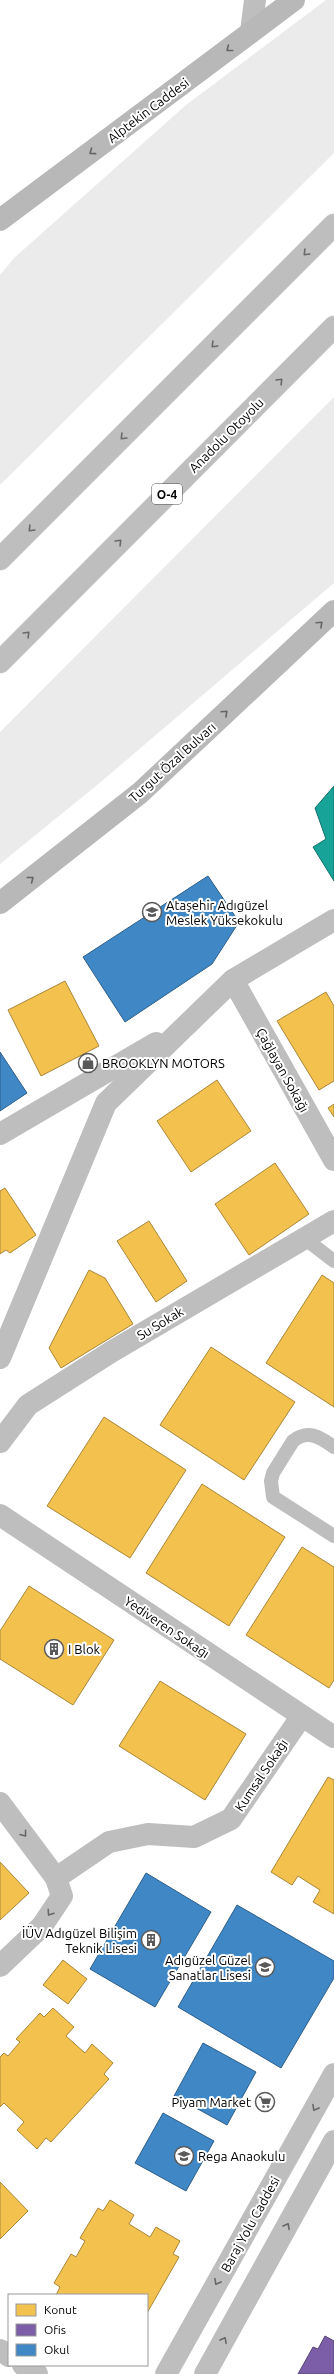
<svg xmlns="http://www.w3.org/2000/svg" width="334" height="2374" font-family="Ubuntu,sans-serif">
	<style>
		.green { fill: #ebebeb }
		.homes { fill: #f2c14e; stroke: #a98737 }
		.offices { fill: #7b5ea7; stroke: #564275 }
		.schools { fill: #3f88c5; stroke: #2c5f8a }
		.public { fill: #17a398; stroke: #10726a }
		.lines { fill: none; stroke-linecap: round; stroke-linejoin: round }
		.motorway-casing { stroke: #dbdbdb; stroke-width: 23 }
		.service { stroke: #bebebe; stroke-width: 14 }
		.minor { stroke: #bebebe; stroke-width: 22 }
		.tertiary { stroke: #bebebe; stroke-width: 22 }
		.secondary { stroke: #b8b8b8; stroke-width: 22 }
		.motorway { stroke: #bebebe; stroke-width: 22 }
		.oneway { stroke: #656565 }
		.oneway2 { stroke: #686868 }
		.labels { text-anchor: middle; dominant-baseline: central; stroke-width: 4; stroke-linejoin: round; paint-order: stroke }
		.shield { fill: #fff; stroke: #4c4c4c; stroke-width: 1 }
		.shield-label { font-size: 12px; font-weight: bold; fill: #000 }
		.street-label { font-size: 13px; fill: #000; stroke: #fff }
		.poi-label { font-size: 13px; fill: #000; stroke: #fff; text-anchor: start }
	</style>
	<rect width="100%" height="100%" fill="#fff"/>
	<g class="green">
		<path d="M326 0H334V153L0 485V275L14 258 186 105Z"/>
		<path d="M334 397V583L102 781 0 864V732Z"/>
	</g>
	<g class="homes">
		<path d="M65 981 99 1046 41 1076 8 1010Z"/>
		<path d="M326 992 334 1006V1081L319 1090 277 1021Z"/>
		<path d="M217 1080 251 1131 191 1172 157 1121Z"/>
		<path d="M334 1104V1117L328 1108Z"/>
		<path d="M275 1163 309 1214 249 1255 215 1204Z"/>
		<path d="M5 1188 36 1235 10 1253 6 1250 0 1254V1191Z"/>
		<path d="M149 1221 187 1281 156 1302 117 1241Z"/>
		<path d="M89 1270 105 1278 133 1324 61 1368 49 1348Z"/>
		<path d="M322 1275 334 1283V1407L266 1363Z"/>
		<path d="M211 1347 295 1402 244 1480 160 1425Z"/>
		<path d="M104 1417 186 1470 130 1558 47 1506Z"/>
		<path d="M202 1484 285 1537 229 1626 146 1573Z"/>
		<path d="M302 1547 334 1567V1680L329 1688 246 1635Z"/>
		<path d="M29 1586 114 1640 73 1705 0 1659V1631Z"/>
		<path d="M160 1681 246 1734 205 1800 119 1746Z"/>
		<path d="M328 1777 334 1780V1914L313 1902 320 1890 298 1876 292 1885 271 1872Z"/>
		<path d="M0 1862 29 1893 0 1920Z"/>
		<path d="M63 1960 87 1979 68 2004 43 1985Z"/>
		<path d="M53 2008 74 2027 66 2036 85 2053 92 2044 113 2063 104 2074 109 2079 51 2142 46 2138 37 2149 17 2130 24 2122 4 2103 0 2107V2057L4 2053 8 2056 20 2042 16 2039 40 2013 44 2017Z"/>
		<path d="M0 2182 28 2211 0 2239Z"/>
		<path d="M110 2200 134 2215 129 2224 150 2237 156 2227 180 2241 173 2254 179 2257 147 2313V2295H56L60 2287 54 2283 71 2254 76 2257 85 2241 80 2238 98 2208 103 2211Z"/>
	</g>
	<path class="offices" d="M325 2336 334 2341V2374H298L313 2347 318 2349Z"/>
	<g class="schools">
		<path d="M208 876 239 922 212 964 125 1022 83 957Z"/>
		<path d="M0 1052 27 1093 0 1111Z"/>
		<path d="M146 1873 211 1912 155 2007 90 1969Z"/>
		<path d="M237 1905 334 1961V1978L281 2068 178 2007Z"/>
		<path d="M203 2043 256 2072 227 2125 174 2096Z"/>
		<path d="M163 2113 214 2141 186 2191 135 2163Z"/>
	</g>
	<path class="public" d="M334 786V881L313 847 326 839 315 808Z"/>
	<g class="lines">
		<defs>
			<g id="motorway">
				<path d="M0 559 334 225"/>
				<path d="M0 662 334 327"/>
			</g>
		</defs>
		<use href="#motorway" class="motorway-casing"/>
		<g class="service">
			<path d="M304 1238 334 1261"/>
			<path d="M334 1447C320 1437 308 1429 293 1441L273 1473 271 1481 273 1497 334 1536"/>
		</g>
		<g class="minor">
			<path d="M334 920 233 980 334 1160"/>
			<path d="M0 1134 156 1043"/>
			<path d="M0 1358 106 1103 233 980"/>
			<path d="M0 1442 28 1405 111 1352 334 1221"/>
			<path d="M0 1515 334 1737"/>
			<path d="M56 1878 109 1842 148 1834 194 1837 231 1819 301 1717"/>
		</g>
		<g class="tertiary">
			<path d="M251 32 255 0"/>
			<path d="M0 1803 56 1878 62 1896 42 1926 0 1966"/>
			<path d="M0 2350 9 2356"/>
			<path d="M23 2365 37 2374"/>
			<path d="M166 2374 334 2074"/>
			<path d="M205 2374 334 2141"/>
		</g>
		<g class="secondary">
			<path d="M0 220 294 0"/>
			<path d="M0 903 140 793 334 611"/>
		</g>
		<use href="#motorway" class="motorway"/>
	</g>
	<defs><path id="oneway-chevron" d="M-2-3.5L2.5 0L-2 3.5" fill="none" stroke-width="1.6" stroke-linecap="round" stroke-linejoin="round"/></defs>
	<g class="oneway">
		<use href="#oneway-chevron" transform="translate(229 49) rotate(142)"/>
		<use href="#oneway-chevron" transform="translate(92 152) rotate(144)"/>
		<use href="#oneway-chevron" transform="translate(320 624) rotate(-43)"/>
		<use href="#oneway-chevron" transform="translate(225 713) rotate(-43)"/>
		<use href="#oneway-chevron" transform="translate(31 879) rotate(-38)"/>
	</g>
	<g class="oneway2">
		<use href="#oneway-chevron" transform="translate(306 253) rotate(135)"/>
		<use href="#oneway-chevron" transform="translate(214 345) rotate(135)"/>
		<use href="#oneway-chevron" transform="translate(280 381) rotate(-45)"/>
		<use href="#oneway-chevron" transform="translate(123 437) rotate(135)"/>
		<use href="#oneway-chevron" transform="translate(31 529) rotate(135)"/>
		<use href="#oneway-chevron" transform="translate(119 542) rotate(-45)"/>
		<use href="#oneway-chevron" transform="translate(27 634) rotate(-46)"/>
		<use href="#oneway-chevron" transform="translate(24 1834) rotate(52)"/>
		<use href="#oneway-chevron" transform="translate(50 1913) rotate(124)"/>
		<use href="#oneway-chevron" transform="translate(315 2108) rotate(119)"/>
		<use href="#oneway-chevron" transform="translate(287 2226) rotate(-61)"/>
		<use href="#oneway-chevron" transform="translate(217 2282) rotate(119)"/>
		<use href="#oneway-chevron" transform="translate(224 2340) rotate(-61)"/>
	</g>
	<defs>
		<symbol id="school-ring" viewBox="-11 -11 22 22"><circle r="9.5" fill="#fff" stroke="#595959" stroke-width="1.5"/><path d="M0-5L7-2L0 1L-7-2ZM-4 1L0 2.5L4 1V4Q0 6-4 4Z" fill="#595959"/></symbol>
		<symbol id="shop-ring" viewBox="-11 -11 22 22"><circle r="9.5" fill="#fff" stroke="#595959" stroke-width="1.5"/><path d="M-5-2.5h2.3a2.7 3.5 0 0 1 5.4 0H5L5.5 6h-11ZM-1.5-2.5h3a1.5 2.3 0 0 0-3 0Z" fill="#595959"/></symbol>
		<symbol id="building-ring" viewBox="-11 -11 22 22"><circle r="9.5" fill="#fff" stroke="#595959" stroke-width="1.5"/><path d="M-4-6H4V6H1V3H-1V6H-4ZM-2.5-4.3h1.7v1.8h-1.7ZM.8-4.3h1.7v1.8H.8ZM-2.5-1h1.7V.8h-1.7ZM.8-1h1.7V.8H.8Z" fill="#595959"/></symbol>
		<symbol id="supermarket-ring" viewBox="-11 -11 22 22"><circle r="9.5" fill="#fff" stroke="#595959" stroke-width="1.5"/><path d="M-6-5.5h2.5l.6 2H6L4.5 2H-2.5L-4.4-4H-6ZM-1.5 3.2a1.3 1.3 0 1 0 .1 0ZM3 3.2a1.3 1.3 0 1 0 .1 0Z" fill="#595959"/></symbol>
	</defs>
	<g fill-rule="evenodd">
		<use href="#school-ring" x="141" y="901" width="22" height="22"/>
		<use href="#shop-ring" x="77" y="1052" width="22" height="22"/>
		<use href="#building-ring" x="43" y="1638" width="22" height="22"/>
		<use href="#building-ring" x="140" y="1929" width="22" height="22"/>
		<use href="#school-ring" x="254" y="1956" width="22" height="22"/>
		<use href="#supermarket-ring" x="254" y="2091" width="22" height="22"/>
		<use href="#school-ring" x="173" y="2145" width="22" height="22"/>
	</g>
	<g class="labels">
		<rect class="shield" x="152" y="484" width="30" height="20" rx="3"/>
		<g class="shield-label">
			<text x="167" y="494">O-4</text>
		</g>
		<g class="street-label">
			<text transform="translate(148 110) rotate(-37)">Alptekin Caddesi</text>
			<text transform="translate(226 435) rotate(-45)">Anadolu Otoyolu</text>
			<text transform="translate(172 762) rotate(-42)">Turgut Özal Bulvarı</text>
			<text transform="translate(283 1070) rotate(61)">Çağlayan Sokağı</text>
			<text transform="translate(160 1323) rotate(-31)">Su Sokak</text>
			<text transform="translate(167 1627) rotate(34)">Yediveren Sokağı</text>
			<text transform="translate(261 1775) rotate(-56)">Kumsal Sokağı</text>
			<text transform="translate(250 2224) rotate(-61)">Baraj Yolu Caddesi</text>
		</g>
		<g class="poi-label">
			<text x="166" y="905">Ataşehir Adıgüzel<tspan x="166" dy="15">Meslek Yüksekokulu</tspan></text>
			<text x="102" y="1063">BROOKLYN MOTORS</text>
			<text x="68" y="1649">I Blok</text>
			<text x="137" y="1933" text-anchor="end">İÜV Adıgüzel Bilişim<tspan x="137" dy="15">Teknik Lisesi</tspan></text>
			<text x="251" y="1960" text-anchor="end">Adıgüzel Güzel<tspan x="251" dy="15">Sanatlar Lisesi</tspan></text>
			<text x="251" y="2102" text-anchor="end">Piyam Market</text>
			<text x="198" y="2156">Rega Anaokulu</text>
		</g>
	</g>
	<rect x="8" y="2294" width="140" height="72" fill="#ffffff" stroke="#999999"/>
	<rect x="16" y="2304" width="20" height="12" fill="#f2c14e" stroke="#999999"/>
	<text x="44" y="2314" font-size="12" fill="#000000">Konut</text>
	<rect x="16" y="2324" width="20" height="12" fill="#7b5ea7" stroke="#999999"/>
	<text x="44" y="2334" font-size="12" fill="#000000">Ofis</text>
	<rect x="16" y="2344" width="20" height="12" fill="#3f88c5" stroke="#999999"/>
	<text x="44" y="2354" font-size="12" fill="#000000">Okul</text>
</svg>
